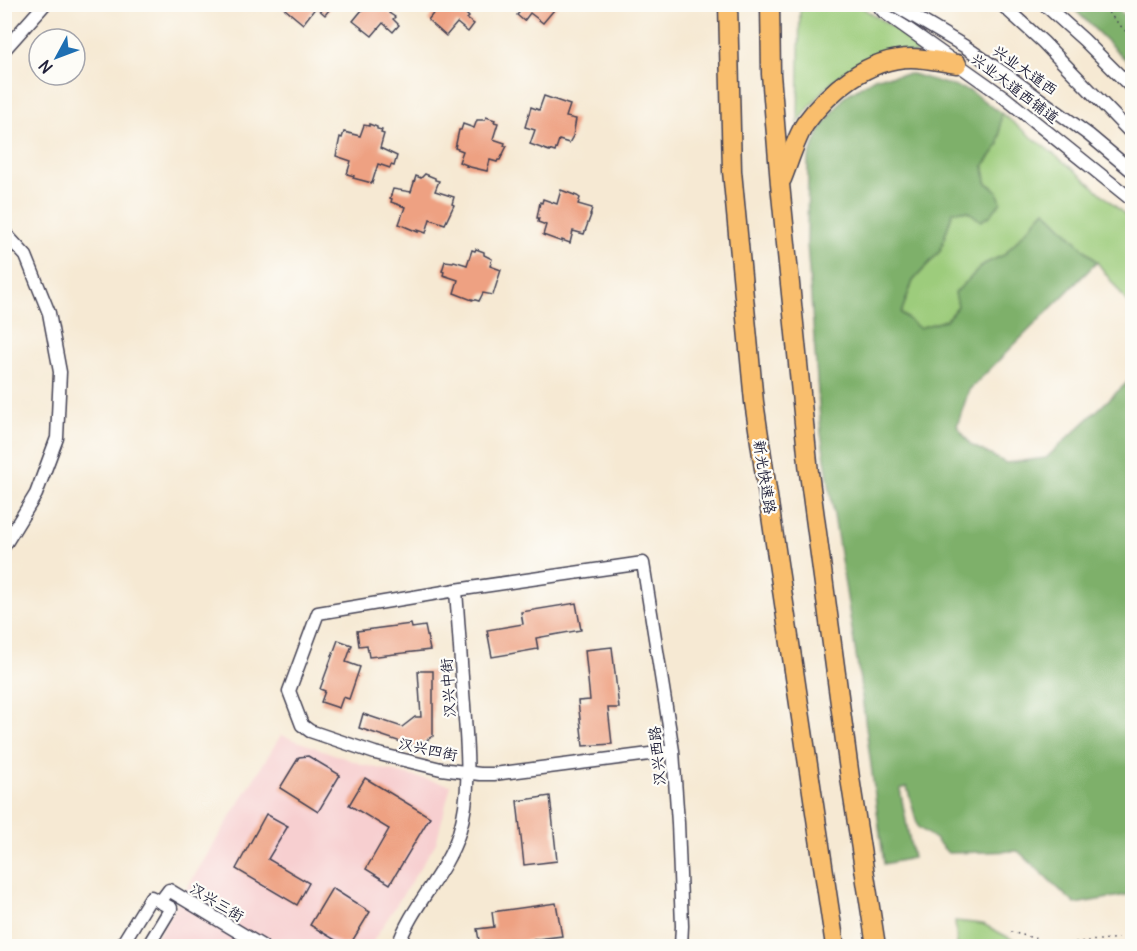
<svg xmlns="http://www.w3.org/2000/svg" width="1137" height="951" font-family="Delius,'LXGW WenKai TC',sans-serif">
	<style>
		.built { fill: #f7cfd0 }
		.green { fill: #9dcc7b; stroke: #60775b; stroke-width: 1.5 }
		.forest { fill: #7eb06b; stroke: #506953; stroke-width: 1.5 }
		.building { fill: #eea182 }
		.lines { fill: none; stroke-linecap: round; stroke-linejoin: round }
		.minor-casing { stroke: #424052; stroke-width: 15 }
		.highway-casing { stroke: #424052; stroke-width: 21 }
		.path { stroke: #424052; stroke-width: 1.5; stroke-dasharray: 1.5 4.5; stroke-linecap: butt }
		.minor { stroke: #fff; stroke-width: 12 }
		.highway { stroke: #f9be6d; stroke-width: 18 }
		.minor-bridge-casing { stroke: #424052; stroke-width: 15; stroke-linecap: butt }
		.minor-bridge { stroke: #fff; stroke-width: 12 }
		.labels { text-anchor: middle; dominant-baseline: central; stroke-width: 4.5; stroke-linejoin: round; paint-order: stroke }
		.street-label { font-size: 15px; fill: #22223b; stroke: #fdfcf7 }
	</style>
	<rect width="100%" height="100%" fill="#fdfcf7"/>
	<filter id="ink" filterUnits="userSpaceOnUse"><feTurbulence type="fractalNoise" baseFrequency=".0167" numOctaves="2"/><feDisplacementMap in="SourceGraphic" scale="12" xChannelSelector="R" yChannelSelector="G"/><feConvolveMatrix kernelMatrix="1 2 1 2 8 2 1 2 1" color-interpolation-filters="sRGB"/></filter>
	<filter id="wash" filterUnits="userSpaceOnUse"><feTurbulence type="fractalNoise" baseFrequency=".008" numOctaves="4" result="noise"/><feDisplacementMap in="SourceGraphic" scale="24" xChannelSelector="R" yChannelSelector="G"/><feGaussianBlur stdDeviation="1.35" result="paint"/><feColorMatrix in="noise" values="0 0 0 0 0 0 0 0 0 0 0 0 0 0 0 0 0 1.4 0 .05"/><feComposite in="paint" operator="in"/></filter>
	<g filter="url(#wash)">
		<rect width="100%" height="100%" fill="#f6e9d3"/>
		<path class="built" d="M281 735 364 765 451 785 436 843 370 946H151Z"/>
		<g class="green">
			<path d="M800 5H858L930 51C912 54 877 57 861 63 833 75 815 99 798 123Z"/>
			<path d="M1001 113 1083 177 1132 221V309L1097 262 1045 210 1004 255 984 264 956 293 958 306 946 320 919 328 901 313 913 281 940 251 953 211H968L997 191 986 182 984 165 999 145Z"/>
			<path d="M955 921 983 924 1025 946H957Z"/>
		</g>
		<g class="forest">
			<path d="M1070 5H1114L1132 24V66Z"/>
			<path d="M912 74 970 91 1001 113 999 145 984 165 986 182 997 191 1001 202 991 215 981 221 968 211H953L940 251 913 281 901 313 919 328 946 320 958 306 955 293 984 264 1004 255 1045 210 1097 262 969 390 957 426 971 445 1006 463 1046 458 1132 378V894L1075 904 1018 851 948 853 935 839 918 827 907 787 900 789 913 858 884 864 859 674 821 433 807 244 808 160 820 130 845 96 876 77Z"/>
		</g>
		<g id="blocks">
			<g class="building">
				<path d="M279 4H334L325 15 316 7 303 24Z"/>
				<path d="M355 4H396L389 13 395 17 393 19 399 25 393 32 383 23 372 36 353 21 362 10Z"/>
				<path d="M430 4H470L464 12 469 17 467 19 474 24 468 32 457 23 446 36 428 20 436 10Z"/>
				<path d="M520 4H559L543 23 530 13 524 21 517 15 524 7Z"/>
				<path d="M544 96 570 105 566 117 576 119 573 136 569 143 559 140 555 152 549 150V151L530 144 535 130 525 127 531 107 539 110Z"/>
				<path d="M486 117 495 120 494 122 498 123 493 139 505 143 504 146H507L500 160H498L497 162 490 160 487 171 466 166 467 165 459 162 463 151 455 148 459 130H461L463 124 474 128 477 120H485Z"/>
				<path d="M369 124 377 127V129L382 130 381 133 384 134 380 148 397 156 394 166 391 165 390 168 378 164 372 183 353 178 354 176 347 174 351 161 336 156 340 137 342 138 344 132 360 136 364 125 369 126Z"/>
				<path d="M425 174 435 178V180L439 181 435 191 454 197 452 204 454 205 445 224 430 219 426 233 418 230V232L399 224 405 207 391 202 392 199 390 198 393 189 411 192 416 176 421 178Z"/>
				<path d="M561 190 577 196 580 198 578 204 592 208 590 215H591L584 234 573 231 570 243 562 240V242L543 235 546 225 538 222 539 218H537L540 202 542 203 543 199 557 204Z"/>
				<path d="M476 249 484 252V255L492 259 490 266 501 270 493 295 483 293 479 301 472 299V300L454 293 458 280 443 275 444 272 442 271 445 261 453 262 454 261 467 265 472 250 475 251Z"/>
				<path d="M576 603 581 630 536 638 538 649 492 657 487 630 523 624 521 612Z"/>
				<path d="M411 624 412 628 425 626 430 650 369 657 367 645 359 646 357 631Z"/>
				<path d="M338 640 352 645 346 662 360 667 349 699 343 697 339 708 321 702 325 691 320 689Z"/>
				<path d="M612 647 619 708H608L612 744 583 746 578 701 590 700 585 650Z"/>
				<path d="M418 671H433V736L416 747 359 728 363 714 402 727 415 717H421Z"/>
				<path d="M308 756 340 775 318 812 280 788 299 757Z"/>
				<path d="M365 778 430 817 390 884 366 869 389 829 349 805Z"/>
				<path d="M550 796 557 861 524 865 517 801Z"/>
				<path d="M266 814 288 826 268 859 309 883 297 905 236 869Z"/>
				<path d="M332 888 370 912 351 943 342 944 310 925Z"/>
				<path d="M556 903 562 936 480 946 477 929 494 927 492 912Z"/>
			</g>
		</g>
	</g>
	<g filter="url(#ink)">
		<use href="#blocks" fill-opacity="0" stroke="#424052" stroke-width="1.5"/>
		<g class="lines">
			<defs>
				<g id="minor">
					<path d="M877 4 884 12 1004 97 1132 200"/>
					<path d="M1001 4 1043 42 1132 134"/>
					<path d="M1044 4 1084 40 1132 88"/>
					<path d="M4 50 45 4"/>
					<path d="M1015 81 1089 135 1132 171"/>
					<path d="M4 232 26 256 49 313 60 372 57 438 36 494 4 546"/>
					<path d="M673 751 494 774H480L441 769 375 753 310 731 302 725 289 691 318 613 456 590 643 563 673 751 678 823 682 926 681 946"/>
					<path d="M160 902 169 890 262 946"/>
					<path d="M121 946 151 897 171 908 148 946"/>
					<path d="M398 946C411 906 446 874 459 833 472 791 467 748 464 705 461 667 459 629 456 590"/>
				</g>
				<g id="highway">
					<path d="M728 4 732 171 754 402 835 946"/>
					<path d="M770 4 771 74 780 184 809 473 850 778 876 946"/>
					<path d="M782 179C789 162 795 140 805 124 829 91 868 58 911 58 926 58 942 62 957 64"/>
				</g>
			</defs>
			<use href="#minor" class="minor-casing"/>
			<use href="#highway" class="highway-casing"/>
			<g class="path">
				<path d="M1100 4 1132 38"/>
				<path d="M1011 932 1056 944 1132 937"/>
			</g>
			<use href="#minor" class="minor"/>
			<use href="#highway" class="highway"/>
			<defs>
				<path id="minor-bridge" d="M893 4 964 46 1015 81"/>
			</defs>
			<use href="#minor-bridge" class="minor-bridge-casing"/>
			<use href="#minor-bridge" class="minor-bridge"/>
		</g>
	</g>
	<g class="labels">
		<g class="street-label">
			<text transform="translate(1025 70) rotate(35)">兴业大道西</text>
			<text transform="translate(1015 88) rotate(37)">兴业大道西铺道</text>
			<text transform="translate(765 477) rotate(81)">新光快速路</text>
			<text transform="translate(448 688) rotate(-94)">汉兴中街</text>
			<text transform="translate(428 749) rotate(12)">汉兴四街</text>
			<text transform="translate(657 756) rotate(-96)">汉兴西路</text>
			<text transform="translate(217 902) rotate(31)">汉兴三街</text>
		</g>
	</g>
	<rect width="1137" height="951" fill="none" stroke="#fdfcf7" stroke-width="24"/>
	<g transform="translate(57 57) rotate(229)"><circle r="28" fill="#fdfcf7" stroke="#a5a5ac" stroke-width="1.5"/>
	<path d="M0-4.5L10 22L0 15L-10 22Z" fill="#1f6fb2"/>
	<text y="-9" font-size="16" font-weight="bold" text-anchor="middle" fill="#22223b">N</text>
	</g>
</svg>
